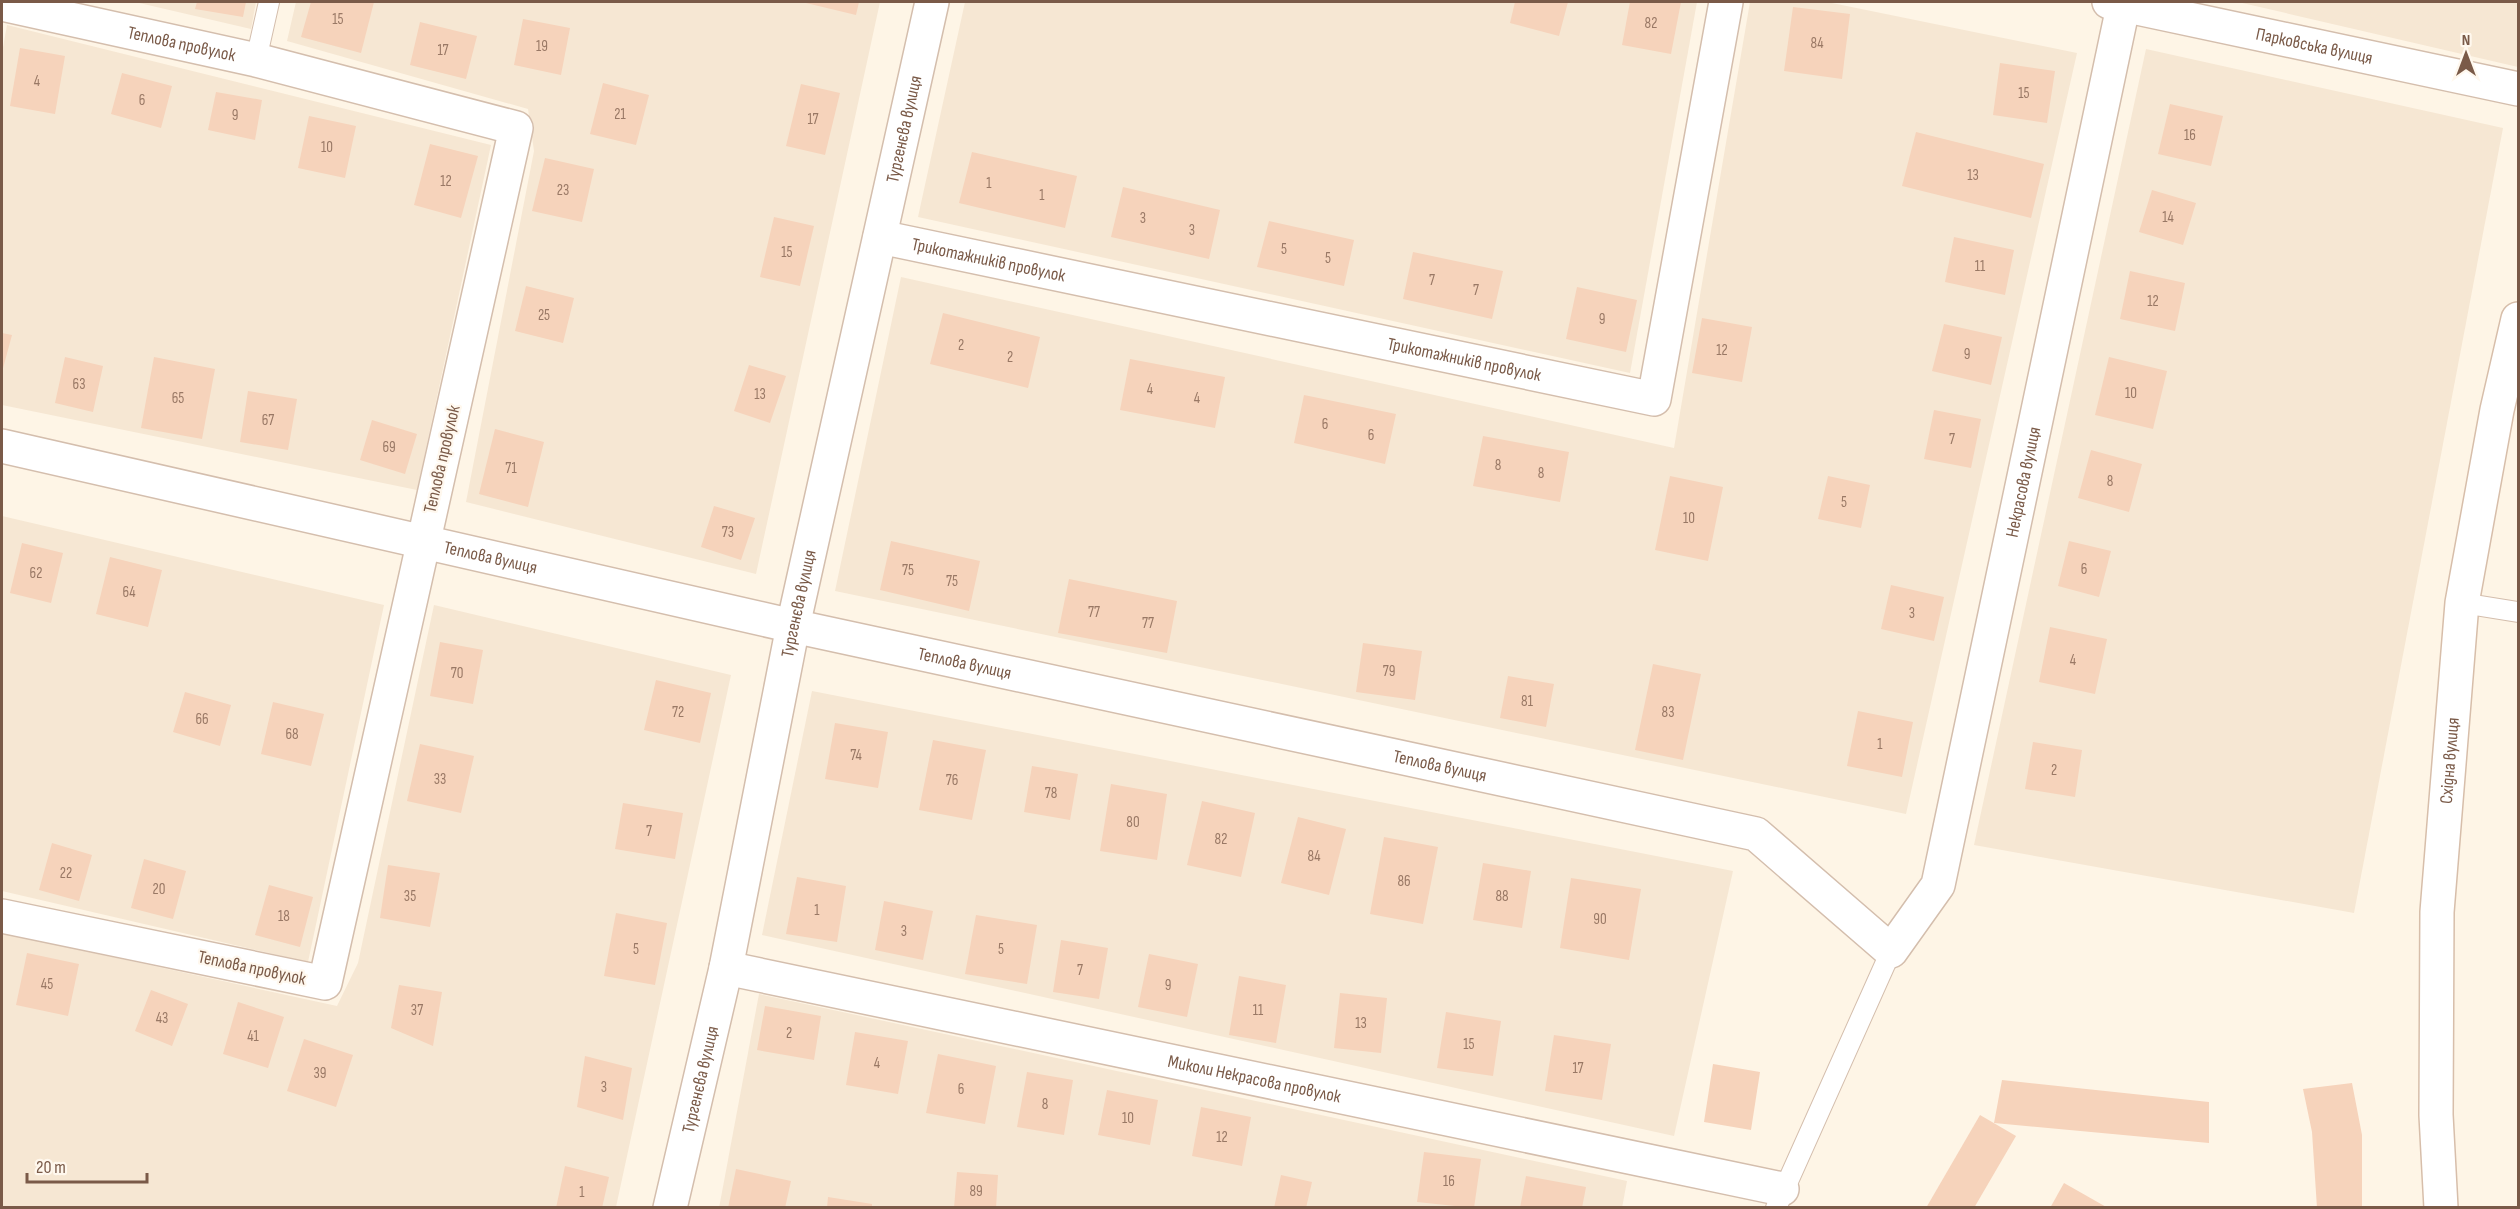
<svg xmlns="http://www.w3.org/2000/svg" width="2520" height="1209" font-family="'Sofia Sans Condensed',sans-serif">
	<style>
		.residential { fill: #f6e7d3 }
		.building { fill: #f6d3bb }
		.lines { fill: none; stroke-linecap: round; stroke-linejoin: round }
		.service-casing { stroke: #d4bead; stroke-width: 22 }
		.minor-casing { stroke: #d4bead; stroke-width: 36 }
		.secondary-casing { stroke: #d7beaa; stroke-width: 36 }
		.service { stroke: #fff; stroke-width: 20 }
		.minor { stroke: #fff; stroke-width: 33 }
		.secondary { stroke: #fff; stroke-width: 33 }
		.labels { text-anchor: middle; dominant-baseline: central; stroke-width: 4.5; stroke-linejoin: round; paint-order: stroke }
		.number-label { font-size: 15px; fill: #997865 }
		.street-label { font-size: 18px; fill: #7a5a48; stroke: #fff8ee }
	</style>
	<rect width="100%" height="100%" fill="#fef5e6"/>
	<g class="residential">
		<path d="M135 2H256L251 29Z"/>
		<path d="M296 2H880L756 574 466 502 534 151 528 109 287 41Z"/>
		<path d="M965 2H1697L1630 373 918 217Z"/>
		<path d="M1750 2H1827L2077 53 1906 814 835 591 901 277 1674 448Z"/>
		<path d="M2238 2H2518V67Z"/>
		<path d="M7 25 491 145 417 490 2 405V53Z"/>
		<path d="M2146 49 2503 128 2354 913 1974 845Z"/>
		<path d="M2 516 384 605 308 962 2 891Z"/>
		<path d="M434 605 731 675 616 1207 2 1208V933L337 1006 358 963Z"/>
		<path d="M812 691 1733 871 1674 1136 762 935Z"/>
		<path d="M759 994 1627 1181 1622 1208H719Z"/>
	</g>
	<g class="building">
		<path d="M197 2H246L243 17 195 9Z"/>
		<path d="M311 2H374L361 53 301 37Z"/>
		<path d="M807 2H859L856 15 806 3Z"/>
		<path d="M1515 2H1568L1559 36 1510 23Z"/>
		<path d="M1630 2H1681L1671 54 1622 45Z"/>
		<path d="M1793 7 1850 14 1842 79 1784 71Z"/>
		<path d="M523 19 570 28 561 75 514 65Z"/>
		<path d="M420 22 477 36 466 79 410 65Z"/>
		<path d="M20 48 65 56 55 114 10 106Z"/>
		<path d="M2000 63 2055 71 2047 123 1993 115Z"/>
		<path d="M122 73 172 86 161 128 111 114Z"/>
		<path d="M603 83 649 95 636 145 590 134Z"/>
		<path d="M801 84 840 93 825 155 786 146Z"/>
		<path d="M216 92 262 100 255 140 208 130Z"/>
		<path d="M2170 104 2223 116 2211 166 2158 154Z"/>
		<path d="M309 116 356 126 345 178 298 168Z"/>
		<path d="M1916 132 2044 164 2031 218 1902 186Z"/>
		<path d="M430 144 478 156 461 218 414 205Z"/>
		<path d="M972 152 1077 176 1065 228 959 203Z"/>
		<path d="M545 158 594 169 582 222 532 211Z"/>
		<path d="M1123 187 1220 210 1209 259 1111 237Z"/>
		<path d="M2152 190 2196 203 2183 245 2139 232Z"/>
		<path d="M774 217 814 226 800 286 760 277Z"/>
		<path d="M1269 221 1354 240 1344 286 1257 267Z"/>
		<path d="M1954 237 2014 250 2005 295 1945 282Z"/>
		<path d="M1413 252 1503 271 1492 319 1403 299Z"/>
		<path d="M2130 271 2185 283 2175 331 2120 319Z"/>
		<path d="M526 286 574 298 563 343 515 331Z"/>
		<path d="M1577 287 1637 300 1626 352 1566 339Z"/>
		<path d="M943 313 1040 337 1028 388 930 364Z"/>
		<path d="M1702 318 1752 327 1742 382 1692 373Z"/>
		<path d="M1944 324 2002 337 1991 385 1932 371Z"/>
		<path d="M2 333 12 335 2 372Z"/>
		<path d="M65 357 103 366 93 412 55 403Z"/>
		<path d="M154 357 215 369 202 439 141 428Z"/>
		<path d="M2109 357 2167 371 2153 429 2095 415Z"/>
		<path d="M1130 359 1225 377 1215 428 1120 410Z"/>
		<path d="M749 365 786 376 770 423 734 411Z"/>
		<path d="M248 391 297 399 288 450 240 442Z"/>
		<path d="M1304 395 1396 414 1385 464 1294 443Z"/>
		<path d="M1934 410 1981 419 1971 468 1924 459Z"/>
		<path d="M372 420 417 434 405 474 360 460Z"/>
		<path d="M495 429 544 442 528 507 479 494Z"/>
		<path d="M1483 436 1569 452 1560 502 1473 486Z"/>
		<path d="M2091 450 2142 464 2129 512 2078 498Z"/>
		<path d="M1670 476 1723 487 1708 561 1655 550Z"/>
		<path d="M1828 476 1870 485 1861 528 1818 519Z"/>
		<path d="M714 506 755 518 741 560 701 547Z"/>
		<path d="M891 541 980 561 969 611 880 590Z"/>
		<path d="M2069 541 2111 551 2099 597 2058 586Z"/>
		<path d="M22 543 63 553 51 603 10 593Z"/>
		<path d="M110 557 162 570 148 627 96 614Z"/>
		<path d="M1069 579 1177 601 1167 653 1058 633Z"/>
		<path d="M1891 585 1944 597 1934 641 1881 629Z"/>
		<path d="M2050 627 2107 639 2095 694 2039 682Z"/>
		<path d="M440 642 483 650 473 704 430 696Z"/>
		<path d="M1363 643 1422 651 1415 700 1356 692Z"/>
		<path d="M1653 664 1701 674 1683 760 1635 750Z"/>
		<path d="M1508 676 1554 684 1546 727 1500 718Z"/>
		<path d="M656 680 711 693 700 743 644 730Z"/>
		<path d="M185 692 231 705 220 746 173 732Z"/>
		<path d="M273 702 324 714 311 766 261 754Z"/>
		<path d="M1858 711 1913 722 1902 777 1847 766Z"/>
		<path d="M835 723 888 732 878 788 825 779Z"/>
		<path d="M933 740 986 750 972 820 919 810Z"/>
		<path d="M2033 742 2082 750 2075 797 2025 789Z"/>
		<path d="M420 744 474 756 461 813 407 801Z"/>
		<path d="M1032 766 1078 774 1070 820 1024 812Z"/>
		<path d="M1111 784 1167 794 1157 860 1100 851Z"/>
		<path d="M1202 801 1255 813 1241 877 1187 865Z"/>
		<path d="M623 803 683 813 675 859 615 849Z"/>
		<path d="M1298 817 1346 829 1329 895 1281 883Z"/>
		<path d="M1384 837 1438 847 1423 924 1370 914Z"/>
		<path d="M52 843 92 855 79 901 39 890Z"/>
		<path d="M144 859 186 871 173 919 131 908Z"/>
		<path d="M1483 863 1531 871 1522 928 1473 920Z"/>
		<path d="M388 865 440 873 430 927 380 918Z"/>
		<path d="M797 877 846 886 837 942 786 934Z"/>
		<path d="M1571 878 1641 889 1629 960 1560 948Z"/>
		<path d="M269 885 313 897 300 947 255 935Z"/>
		<path d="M884 901 933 911 923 960 875 950Z"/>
		<path d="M616 913 667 923 655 985 604 976Z"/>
		<path d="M976 915 1037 925 1027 984 965 974Z"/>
		<path d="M1061 940 1108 948 1099 999 1053 992Z"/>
		<path d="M27 953 79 964 68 1016 16 1005Z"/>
		<path d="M1149 954 1198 964 1187 1017 1138 1007Z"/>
		<path d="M1239 976 1286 985 1276 1043 1229 1035Z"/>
		<path d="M399 985 442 992 433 1046 391 1028Z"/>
		<path d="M151 990 188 1004 172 1046 135 1031Z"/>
		<path d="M1340 993 1387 998 1381 1053 1334 1048Z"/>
		<path d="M238 1002 284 1017 268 1068 223 1054Z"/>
		<path d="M765 1006 821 1016 814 1060 757 1050Z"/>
		<path d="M1446 1012 1501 1021 1493 1076 1437 1068Z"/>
		<path d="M855 1032 908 1041 898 1094 846 1085Z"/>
		<path d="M1554 1035 1611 1044 1602 1100 1545 1091Z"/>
		<path d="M304 1039 353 1055 336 1107 287 1091Z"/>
		<path d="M938 1054 996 1066 985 1124 926 1113Z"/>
		<path d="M585 1056 632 1068 623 1120 577 1107Z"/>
		<path d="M1713 1064 1760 1072 1751 1130 1704 1122Z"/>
		<path d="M1027 1072 1073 1080 1064 1135 1017 1127Z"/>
		<path d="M2002 1080 2209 1102V1143L1994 1123Z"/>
		<path d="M2352 1083 2362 1135V1208H2317L2312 1132 2303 1089Z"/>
		<path d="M1107 1090 1158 1100 1150 1145 1098 1135Z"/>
		<path d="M1201 1107 1251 1117 1242 1166 1192 1156Z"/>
		<path d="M1980 1115 2016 1136 1974 1208H1926Z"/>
		<path d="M1424 1152 1481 1159 1474 1208 1417 1202Z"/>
		<path d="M565 1166 609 1177 602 1208H556Z"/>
		<path d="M736 1169 791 1181 785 1208H728Z"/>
		<path d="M957 1172 998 1175 996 1208H954Z"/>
		<path d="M1281 1175 1312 1182 1306 1208H1274Z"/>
		<path d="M1526 1176 1586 1187 1582 1208H1520Z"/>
		<path d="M2064 1183 2108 1208H2050Z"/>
		<path d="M828 1197 872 1204V1208H827Z"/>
	</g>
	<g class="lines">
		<defs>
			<g id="service">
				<path d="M256 60 269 2"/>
				<path d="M2462 603 2518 612"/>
				<path d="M1776 1208 1891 951"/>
			</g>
			<g id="minor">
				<path id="s1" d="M2109 2 2518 89"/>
				<path id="s2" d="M2 4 256 60 516 128 325 983 2 916"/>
				<path id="s3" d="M880 237 1654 399 1726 2"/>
				<path id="s4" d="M2 446 793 626 1756 834 1891 951 1938 885 2124 2"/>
				<path id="s5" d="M726 968 1782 1189"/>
				<path id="s6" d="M670 1208 726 968 793 626 932 2"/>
			</g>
			<g id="secondary">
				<path id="s7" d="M2441 1208 2436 1115 2437 912 2462 603 2497 410 2518 319"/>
			</g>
		</defs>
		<use href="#service" class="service-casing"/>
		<use href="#minor" class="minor-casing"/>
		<use href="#secondary" class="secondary-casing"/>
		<use href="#service" class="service"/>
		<use href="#minor" class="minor"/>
		<use href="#secondary" class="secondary"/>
	</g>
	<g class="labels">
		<g class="number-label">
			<text x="338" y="19">15</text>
			<text x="1651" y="23">82</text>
			<text x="1817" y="43">84</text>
			<text x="542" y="46">19</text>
			<text x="443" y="50">17</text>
			<text x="37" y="81">4</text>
			<text x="2024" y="93">15</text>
			<text x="142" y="100">6</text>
			<text x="620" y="114">21</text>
			<text x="235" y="115">9</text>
			<text x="813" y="119">17</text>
			<text x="2190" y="135">16</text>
			<text x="327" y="147">10</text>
			<text x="1973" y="175">13</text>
			<text x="446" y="181">12</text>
			<text x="989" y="183">1</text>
			<text x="563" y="190">23</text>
			<text x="1042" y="195">1</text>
			<text x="2168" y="217">14</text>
			<text x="1143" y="218">3</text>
			<text x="1192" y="230">3</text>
			<text x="1284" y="249">5</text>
			<text x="787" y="252">15</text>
			<text x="1328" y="258">5</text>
			<text x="1980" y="266">11</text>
			<text x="1432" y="280">7</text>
			<text x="1476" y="290">7</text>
			<text x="2153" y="301">12</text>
			<text x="544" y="315">25</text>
			<text x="1602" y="319">9</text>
			<text x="961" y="345">2</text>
			<text x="1722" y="350">12</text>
			<text x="1967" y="354">9</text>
			<text x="1010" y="357">2</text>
			<text x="79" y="384">63</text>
			<text x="1150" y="389">4</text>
			<text x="2131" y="393">10</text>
			<text x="760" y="394">13</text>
			<text x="178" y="398">65</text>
			<text x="1197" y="398">4</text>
			<text x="268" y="420">67</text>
			<text x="1325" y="424">6</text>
			<text x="1371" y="435">6</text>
			<text x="1952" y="439">7</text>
			<text x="389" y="447">69</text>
			<text x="1498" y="465">8</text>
			<text x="511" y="468">71</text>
			<text x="1541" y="473">8</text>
			<text x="2110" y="481">8</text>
			<text x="1844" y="502">5</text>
			<text x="1689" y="518">10</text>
			<text x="728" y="532">73</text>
			<text x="2084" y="569">6</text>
			<text x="908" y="570">75</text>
			<text x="36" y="573">62</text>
			<text x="952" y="581">75</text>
			<text x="129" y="592">64</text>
			<text x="1094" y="612">77</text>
			<text x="1912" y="613">3</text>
			<text x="1148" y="623">77</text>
			<text x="2073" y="660">4</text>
			<text x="1389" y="671">79</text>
			<text x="457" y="673">70</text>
			<text x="1527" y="701">81</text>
			<text x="678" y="712">72</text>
			<text x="1668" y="712">83</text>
			<text x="202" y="719">66</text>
			<text x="292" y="734">68</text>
			<text x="1880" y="744">1</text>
			<text x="856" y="755">74</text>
			<text x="2054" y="770">2</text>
			<text x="440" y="779">33</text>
			<text x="952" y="780">76</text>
			<text x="1051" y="793">78</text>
			<text x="1133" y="822">80</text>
			<text x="649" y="831">7</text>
			<text x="1221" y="839">82</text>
			<text x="1314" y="856">84</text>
			<text x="66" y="873">22</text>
			<text x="1404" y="881">86</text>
			<text x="159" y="889">20</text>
			<text x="410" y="896">35</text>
			<text x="1502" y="896">88</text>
			<text x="817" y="910">1</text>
			<text x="284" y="916">18</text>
			<text x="1600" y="919">90</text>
			<text x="904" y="931">3</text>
			<text x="636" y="949">5</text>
			<text x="1001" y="949">5</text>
			<text x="1080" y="970">7</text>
			<text x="47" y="984">45</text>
			<text x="1168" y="985">9</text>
			<text x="417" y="1010">37</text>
			<text x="1258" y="1010">11</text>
			<text x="162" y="1018">43</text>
			<text x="1361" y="1023">13</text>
			<text x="789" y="1033">2</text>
			<text x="253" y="1036">41</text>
			<text x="1469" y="1044">15</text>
			<text x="877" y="1063">4</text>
			<text x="1578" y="1068">17</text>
			<text x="320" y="1073">39</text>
			<text x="604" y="1087">3</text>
			<text x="961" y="1089">6</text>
			<text x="1045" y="1104">8</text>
			<text x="1128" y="1118">10</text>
			<text x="1222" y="1137">12</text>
			<text x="1449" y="1181">16</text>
			<text x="976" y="1191">89</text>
			<text x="582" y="1192">1</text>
		</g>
		<g class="street-label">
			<text stroke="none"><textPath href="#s2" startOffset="184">Теплова провулок</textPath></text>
			<text stroke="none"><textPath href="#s1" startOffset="210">Парковська вулиця</textPath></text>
			<text stroke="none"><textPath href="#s6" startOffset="1104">Тургенєва вулиця</textPath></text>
			<text stroke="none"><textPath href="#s3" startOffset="111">Трикотажників провулок</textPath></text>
			<text stroke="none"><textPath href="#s3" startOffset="597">Трикотажників провулок</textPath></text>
			<text transform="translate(442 459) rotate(-77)">Теплова провулок</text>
			<text stroke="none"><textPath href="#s4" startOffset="2468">Некрасова вулиця</textPath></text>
			<text stroke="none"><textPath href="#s4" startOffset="501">Теплова вулиця</textPath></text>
			<text stroke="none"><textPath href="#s6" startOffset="618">Тургенєва вулиця</textPath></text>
			<text stroke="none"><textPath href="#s4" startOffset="987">Теплова вулиця</textPath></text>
			<text stroke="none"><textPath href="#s7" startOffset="448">Східна вулиця</textPath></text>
			<text stroke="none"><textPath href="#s4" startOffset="1473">Теплова вулиця</textPath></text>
			<text transform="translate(252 968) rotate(12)">Теплова провулок</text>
			<text stroke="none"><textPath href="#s5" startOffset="540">Миколи Некрасова провулок</textPath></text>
			<text stroke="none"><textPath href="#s6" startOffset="132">Тургенєва вулиця</textPath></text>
		</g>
	</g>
	<rect width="2520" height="1209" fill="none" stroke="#7a5a48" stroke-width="6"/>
	<g transform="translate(2466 54)" stroke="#fff8ee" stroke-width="4.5" paint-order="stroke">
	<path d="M0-4.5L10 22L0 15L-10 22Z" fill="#7a5a48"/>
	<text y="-9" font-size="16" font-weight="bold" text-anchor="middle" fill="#7a5a48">N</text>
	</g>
	<path d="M27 1173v9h120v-9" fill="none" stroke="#7a5a48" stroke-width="3"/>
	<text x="36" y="1173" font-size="18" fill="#7a5a48" stroke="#fff8ee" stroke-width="4.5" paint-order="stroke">20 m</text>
</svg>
